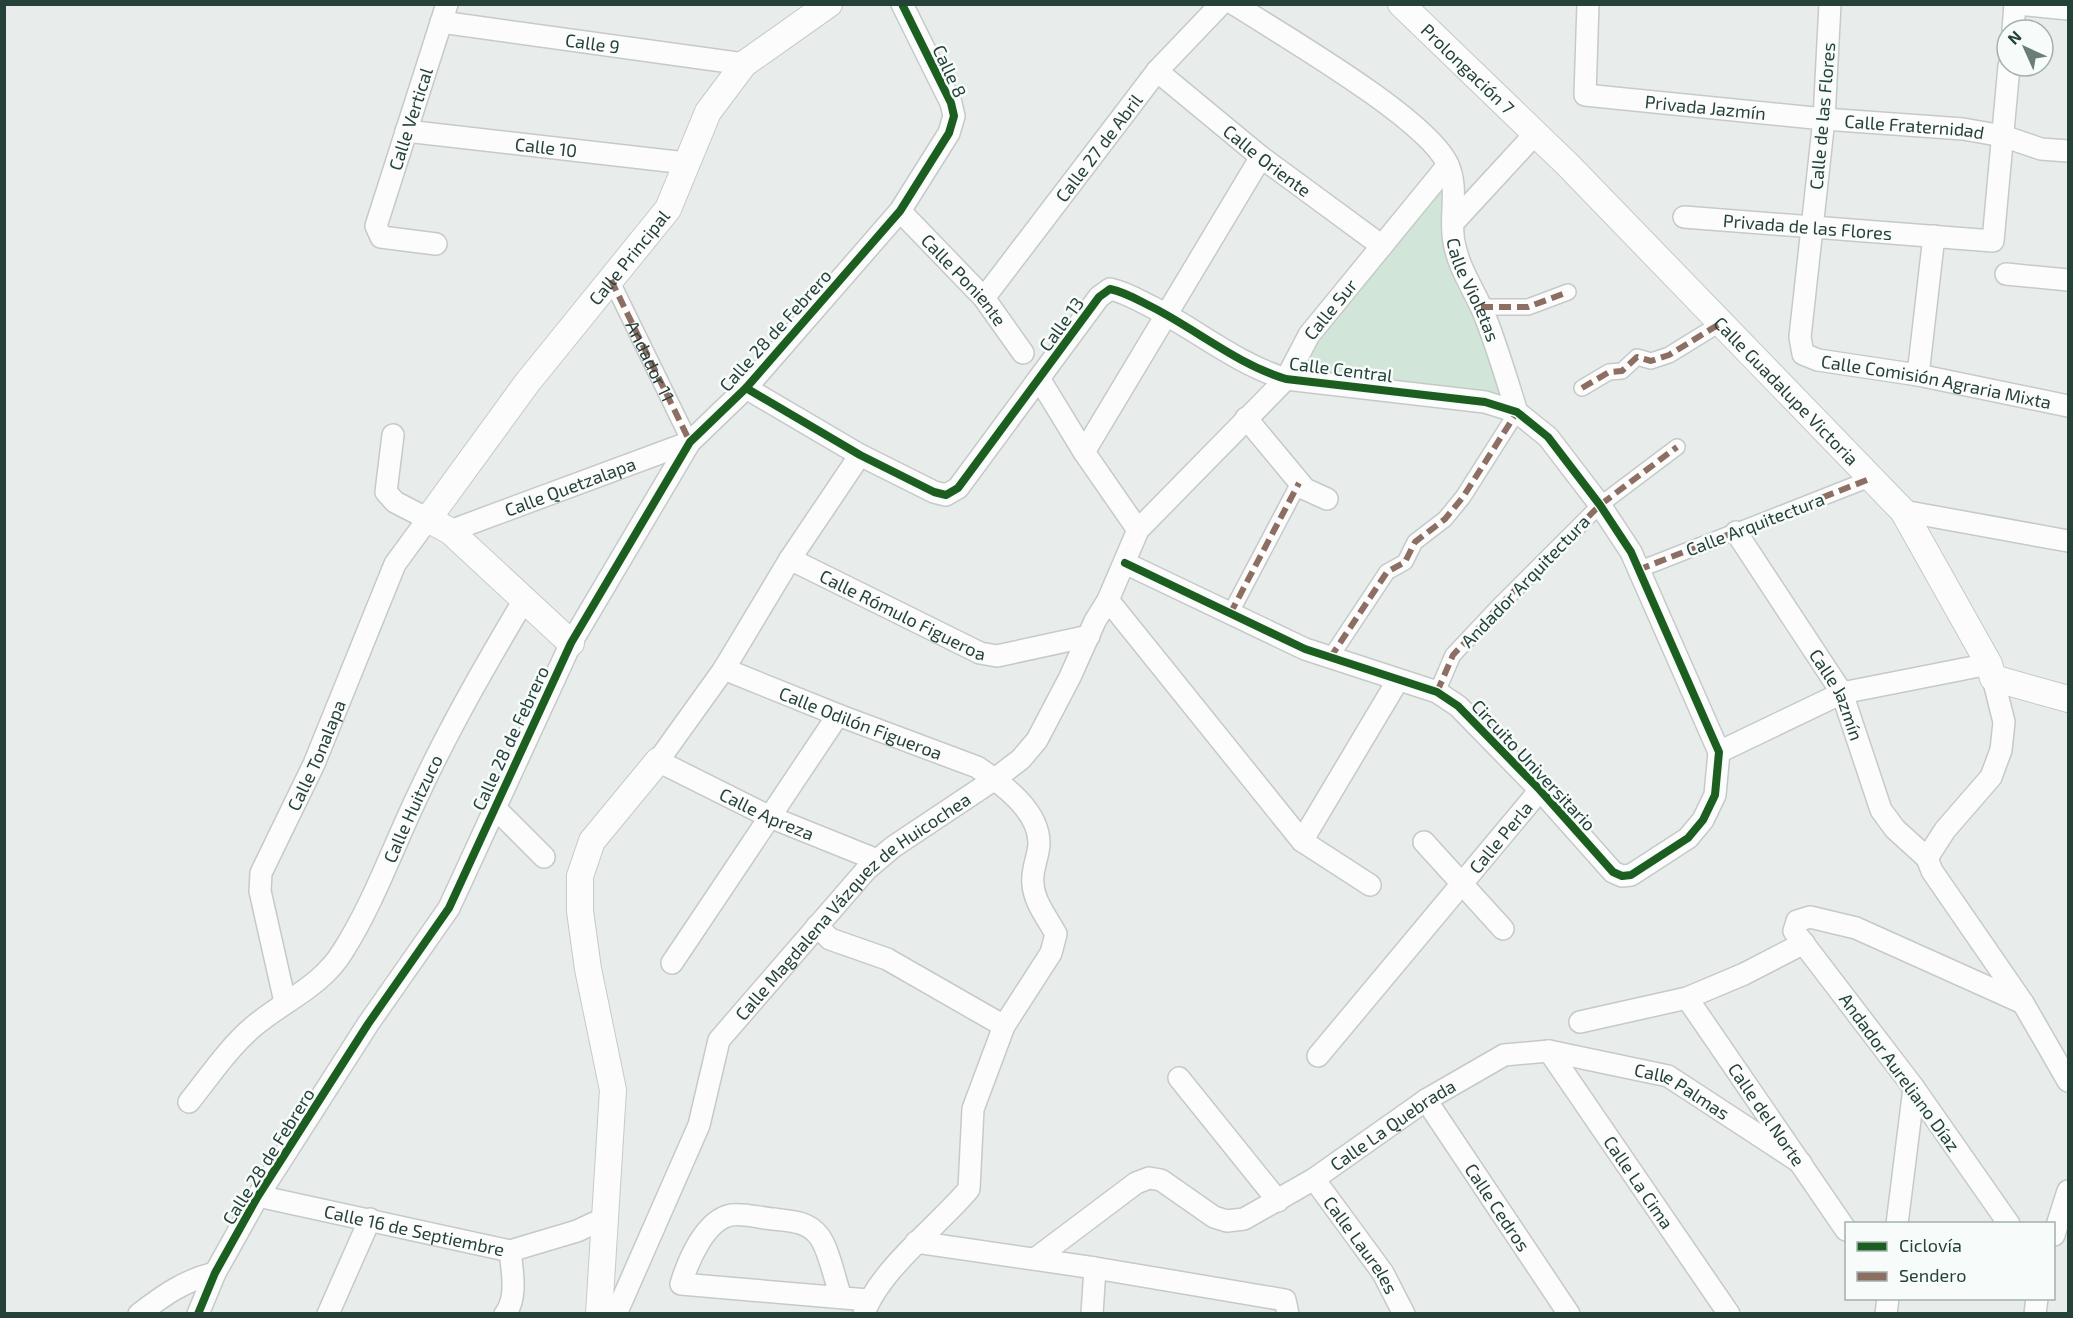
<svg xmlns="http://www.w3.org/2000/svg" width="2073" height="1318" font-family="'Exo 2',sans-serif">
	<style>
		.green { fill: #d1e6d8 }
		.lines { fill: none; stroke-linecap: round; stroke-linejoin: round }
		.pedestrian-casing { stroke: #c5cac8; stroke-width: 18 }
		.minor-casing { stroke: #c5cac8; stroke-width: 24 }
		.tertiary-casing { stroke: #c5cac8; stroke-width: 28 }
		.pedestrian { stroke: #fcfcfc; stroke-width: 15 }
		.minor { stroke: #fcfcfc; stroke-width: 21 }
		.tertiary { stroke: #fcfcfc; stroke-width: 26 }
		.quiet { stroke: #8d6e63; stroke-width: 6; stroke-dasharray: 12 6; stroke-linecap: butt }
		.cycleway-casing { stroke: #f7fbf9; stroke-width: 11 }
		.cycleway { stroke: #1b5e20; stroke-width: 8 }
		.labels { text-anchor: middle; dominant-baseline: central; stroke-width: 5; stroke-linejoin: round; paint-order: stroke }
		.street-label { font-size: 18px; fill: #24423a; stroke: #f7fbf9 }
	</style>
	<rect width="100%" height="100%" fill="#e8edeb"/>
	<path class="green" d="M1445 176 1475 313 1505 401 1294 375 1317 332Z"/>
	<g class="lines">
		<defs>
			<g id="pedestrian">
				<path d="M611 280 690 442"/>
				<path d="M1481 307H1528L1568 292"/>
				<path d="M1582 388 1609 372 1622 371 1637 357 1651 361 1669 355 1721 323"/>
				<path d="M1638 570 1872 478"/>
				<path d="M1230 614 1299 483"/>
				<path d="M1330 658 1387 572 1405 562 1415 542 1445 519 1463 497 1517 412"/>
				<path d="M1437 692 1453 655 1502 603 1600 505 1677 447"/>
			</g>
			<g id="minor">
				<path id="s1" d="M1234 4C1282 35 1428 119 1448 165 1459 189 1449 217 1454 242 1458 266 1472 287 1482 309 1496 342 1506 378 1517 412"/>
				<path id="s2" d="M1588 4 1585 95 1824 119 1963 129 2003 136 2041 149 2068 151"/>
				<path id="s3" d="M1830 4 1824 119 1800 337 1803 354 1818 360 1918 375 2068 406"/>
				<path d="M2018 4 2068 9"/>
				<path id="s4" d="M441 22 744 64"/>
				<path d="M2013 30 2015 4"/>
				<path id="s5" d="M1157 71 1261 157 1382 246"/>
				<path id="s6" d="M406 131 686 163"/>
				<path id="s7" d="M900 211 984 298 1023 353"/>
				<path id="s8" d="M1684 217 1993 241 2009 66"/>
				<path d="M1453 223 1535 134"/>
				<path id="s9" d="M436 244 381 237 376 226 447 4"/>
				<path d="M2006 274 2068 280"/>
				<path id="s10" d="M984 298 1157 71 1221 4"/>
				<path d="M1918 375 1934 236"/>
				<path d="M1040 380 1084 452 1138 530"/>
				<path d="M746 388 860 455 934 492 946 495 958 488 1099 297 1110 289C1125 292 1138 300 1152 307 1197 330 1237 364 1286 379L1485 402 1517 412 1548 437 1600 505 1631 552 1719 752 1715 795 1703 820 1688 838 1631 875 1622 876 1613 872 1540 790 1458 706 1437 692 1305 649 1125 563"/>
				<path d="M1246 418 1305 489 1327 499"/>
				<path d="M1084 452 1261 157"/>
				<path id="s11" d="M860 455 790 559 724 669 658 761 770 817 877 860"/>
				<path d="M1903 511 2068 541"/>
				<path id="s12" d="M450 531 690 442"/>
				<path id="s13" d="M1736 532 1842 693 1881 810 1895 829 1927 858"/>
				<path id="s14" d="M790 559 980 653 997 656 1089 636"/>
				<path d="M1108 600 1302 841 1370 885"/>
				<path id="s15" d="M724 669 838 715 977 767C1001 783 1039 810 1039 843 1039 856 1031 870 1033 884 1034 902 1048 919 1056 934L1051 953 1004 1026 973 1109 969 1189C939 1225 879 1270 864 1314"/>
				<path d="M1993 678 2004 722 2001 750 1991 777 1945 830 1927 858 1932 871 2023 1003 2068 1081"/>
				<path d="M1719 752 1842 693 1989 664"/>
				<path d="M494 807 544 857"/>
				<path d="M1302 841 1398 680"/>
				<path d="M1424 842 1503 929"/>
				<path d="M817 926 830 939 887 959 1004 1026"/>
				<path d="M672 963 838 715"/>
				<path id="s16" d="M1687 998 1846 1230"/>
				<path id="s17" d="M285 1002 260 891 261 873 314 764 395 564 428 519 395 502 386 492 393 435"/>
				<path d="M1580 1022 1687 998 1744 974 1804 943"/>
				<path id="s18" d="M1549 1051 1729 1314"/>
				<path id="s19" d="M1318 1056 1540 790"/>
				<path d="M1179 1078 1278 1201"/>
				<path id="s20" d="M1426 1100 1569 1314"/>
				<path id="s21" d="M189 1102C209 1077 229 1047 254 1026 284 1001 322 986 343 951 374 902 393 847 418 795 449 728 486 664 524 600"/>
				<path id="s22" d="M1314 1179 1383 1273 1404 1314"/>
				<path id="s23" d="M258 1196 510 1251 577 1231 603 1219"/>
				<path d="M1897 1224 1914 1088"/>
				<path d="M2009 1224 1914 1088 1794 931 1797 921 1810 917 1856 928 2023 1003"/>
				<path d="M2054 1235 2068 1191"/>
				<path d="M916 1242 1095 1268 1285 1300 1288 1314"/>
				<path id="s24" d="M1035 1259 1136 1183 1149 1178 1161 1180 1214 1217 1227 1221 1244 1219 1314 1179 1426 1100 1504 1055 1549 1051 1668 1076 1801 1163"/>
				<path d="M841 1297C835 1281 829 1249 819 1236 807 1221 791 1221 773 1219 760 1218 744 1213 731 1215 705 1220 688 1261 681 1284L868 1300"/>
				<path d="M139 1314C164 1295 185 1280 215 1273"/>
				<path d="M198 1314 215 1273 258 1196 368 1024 449 908 571 643 690 442 746 388 900 211 949 133 954 116 951 103 902 4"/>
				<path d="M328 1314 370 1219"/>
				<path d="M505 1314C518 1298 512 1270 510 1251"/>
				<path id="s25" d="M616 1314 699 1125 719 1040 867 869 893 847 995 779 1021 759 1037 740 1070 677 1095 621 1108 600 1138 530 1286 379 1309 335 1448 165"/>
				<path d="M1092 1314 1095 1268"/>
				<path d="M1886 1314 1888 1298"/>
				<path d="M2035 1314 2037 1298"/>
			</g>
			<g id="tertiary">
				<path id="s26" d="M1401 4 1568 165 1903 511 1989 664 1993 678 2068 699"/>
				<path id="s27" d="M571 643 450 531 428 519 527 383 668 209 708 112 744 64 829 4"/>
				<path d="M599 1314 613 1090 588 969 580 911V876L592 841 658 761"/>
			</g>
		</defs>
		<use href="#pedestrian" class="pedestrian-casing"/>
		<use href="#minor" class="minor-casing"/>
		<use href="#tertiary" class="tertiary-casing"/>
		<use href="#pedestrian" class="pedestrian"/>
		<use href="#minor" class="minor"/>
		<use href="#tertiary" class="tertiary"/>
		<g class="quiet">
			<path id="s28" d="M611 280 690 442"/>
			<path d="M1481 307H1528L1568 292"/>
			<path d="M1582 388 1609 372 1622 371 1637 357 1651 361 1669 355 1721 323"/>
			<path d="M1638 570 1872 478"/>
			<path d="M1230 614 1299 483"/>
			<path d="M1330 658 1387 572 1405 562 1415 542 1445 519 1463 497 1517 412"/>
			<path d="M1437 692 1453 655 1502 603 1600 505 1677 447"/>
		</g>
		<defs>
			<g id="cycleway">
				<path d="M746 388 860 455 934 492 946 495 958 488 1099 297 1110 289C1125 292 1138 300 1152 307 1197 330 1237 364 1286 379L1485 402 1517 412 1548 437 1600 505 1631 552 1719 752 1715 795 1703 820 1688 838 1631 875 1622 876 1613 872 1540 790 1458 706 1437 692 1305 649 1125 563"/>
				<path d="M198 1314 215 1273 258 1196 368 1024 449 908 571 643 690 442 746 388 900 211 949 133 954 116 951 103 902 4"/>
			</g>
		</defs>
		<use href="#cycleway" class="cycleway-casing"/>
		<use href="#cycleway" class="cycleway"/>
	</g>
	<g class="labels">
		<g class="street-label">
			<text stroke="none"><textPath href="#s4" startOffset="153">Calle 9</textPath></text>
			<text stroke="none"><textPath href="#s26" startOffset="93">Prolongación 7</textPath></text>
			<text transform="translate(950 71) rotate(65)">Calle 8</text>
			<text stroke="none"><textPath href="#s2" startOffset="212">Privada Jazmín</textPath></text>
			<text transform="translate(1822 116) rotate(-85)">Calle de las Flores</text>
			<text stroke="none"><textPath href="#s9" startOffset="180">Calle Vertical</textPath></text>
			<text stroke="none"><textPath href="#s2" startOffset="422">Calle Fraternidad</textPath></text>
			<text stroke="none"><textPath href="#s6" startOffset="141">Calle 10</textPath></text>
			<text stroke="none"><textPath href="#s10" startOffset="189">Calle 27 de Abril</textPath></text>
			<text stroke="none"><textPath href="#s5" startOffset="142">Calle Oriente</textPath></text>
			<text stroke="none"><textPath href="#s8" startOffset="124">Privada de las Flores</textPath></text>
			<text stroke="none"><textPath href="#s27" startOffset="520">Calle Principal</textPath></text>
			<text stroke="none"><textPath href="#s7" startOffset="94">Calle Poniente</textPath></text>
			<text stroke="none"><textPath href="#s1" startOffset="399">Calle Violetas</textPath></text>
			<text stroke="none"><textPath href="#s25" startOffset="1262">Calle Sur</textPath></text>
			<text transform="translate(1061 324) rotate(-54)">Calle 13</text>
			<text transform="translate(775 330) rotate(-48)">Calle 28 de Febrero</text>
			<text stroke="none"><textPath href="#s28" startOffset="90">Andador 11</textPath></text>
			<text transform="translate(1341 369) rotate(7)">Calle Central</text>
			<text stroke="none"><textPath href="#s3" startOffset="488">Calle Comisión Agraria Mixta</textPath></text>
			<text stroke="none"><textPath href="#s26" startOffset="546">Calle Guadalupe Victoria</textPath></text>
			<text stroke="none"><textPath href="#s12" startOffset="128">Calle Quetzalapa</textPath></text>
			<text transform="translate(1755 524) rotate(-21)">Calle Arquitectura</text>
			<text transform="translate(1525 581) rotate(-46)">Andador Arquitectura</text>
			<text stroke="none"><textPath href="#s14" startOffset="126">Calle Rómulo Figueroa</textPath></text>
			<text stroke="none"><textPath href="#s13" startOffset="192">Calle Jazmín</textPath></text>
			<text stroke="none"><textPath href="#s15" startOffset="147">Calle Odilón Figueroa</textPath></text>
			<text transform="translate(510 738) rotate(-65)">Calle 28 de Febrero</text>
			<text stroke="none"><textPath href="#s17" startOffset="262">Calle Tonalapa</textPath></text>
			<text transform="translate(1534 765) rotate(47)">Circuito Universitario</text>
			<text stroke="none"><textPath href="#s21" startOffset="376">Calle Huitzuco</textPath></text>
			<text stroke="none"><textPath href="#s11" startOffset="488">Calle Apreza</textPath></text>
			<text stroke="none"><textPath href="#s19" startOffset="285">Calle Perla</textPath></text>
			<text stroke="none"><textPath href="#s25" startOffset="484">Calle Magdalena Vázquez de Huicochea</textPath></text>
			<text transform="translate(1900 1072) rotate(54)">Andador Aureliano Díaz</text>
			<text stroke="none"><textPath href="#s24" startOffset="741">Calle Palmas</textPath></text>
			<text stroke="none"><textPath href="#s16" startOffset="141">Calle del Norte</textPath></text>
			<text stroke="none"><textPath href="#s24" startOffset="424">Calle La Quebrada</textPath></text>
			<text transform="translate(268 1156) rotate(-58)">Calle 28 de Febrero</text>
			<text stroke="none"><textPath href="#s18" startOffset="159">Calle La Cima</textPath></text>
			<text stroke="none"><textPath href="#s20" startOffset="129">Calle Cedros</textPath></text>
			<text stroke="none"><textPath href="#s23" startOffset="160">Calle 16 de Septiembre</textPath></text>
			<text stroke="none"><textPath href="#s22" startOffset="81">Calle Laureles</textPath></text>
		</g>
	</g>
	<rect width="2073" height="1318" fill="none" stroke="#24423a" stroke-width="12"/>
	<rect x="1845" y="1222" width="210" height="78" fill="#f7fbf9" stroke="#a3b1ad" stroke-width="1.5"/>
	<rect x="1857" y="1242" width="30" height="9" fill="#1b5e20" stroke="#a3b1ad" stroke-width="1.5"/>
	<text x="1899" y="1252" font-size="18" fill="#24423a">Ciclovía</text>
	<rect x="1857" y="1272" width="30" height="9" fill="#8d6e63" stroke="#a3b1ad" stroke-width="1.5"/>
	<text x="1899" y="1282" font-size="18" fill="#24423a">Sendero</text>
	<g transform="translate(2025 48) rotate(315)"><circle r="28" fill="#f7fbf9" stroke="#a3b1ad" stroke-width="1.5"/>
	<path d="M0-4.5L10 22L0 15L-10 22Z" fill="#697e78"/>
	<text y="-9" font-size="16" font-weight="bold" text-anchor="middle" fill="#24423a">N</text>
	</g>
</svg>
